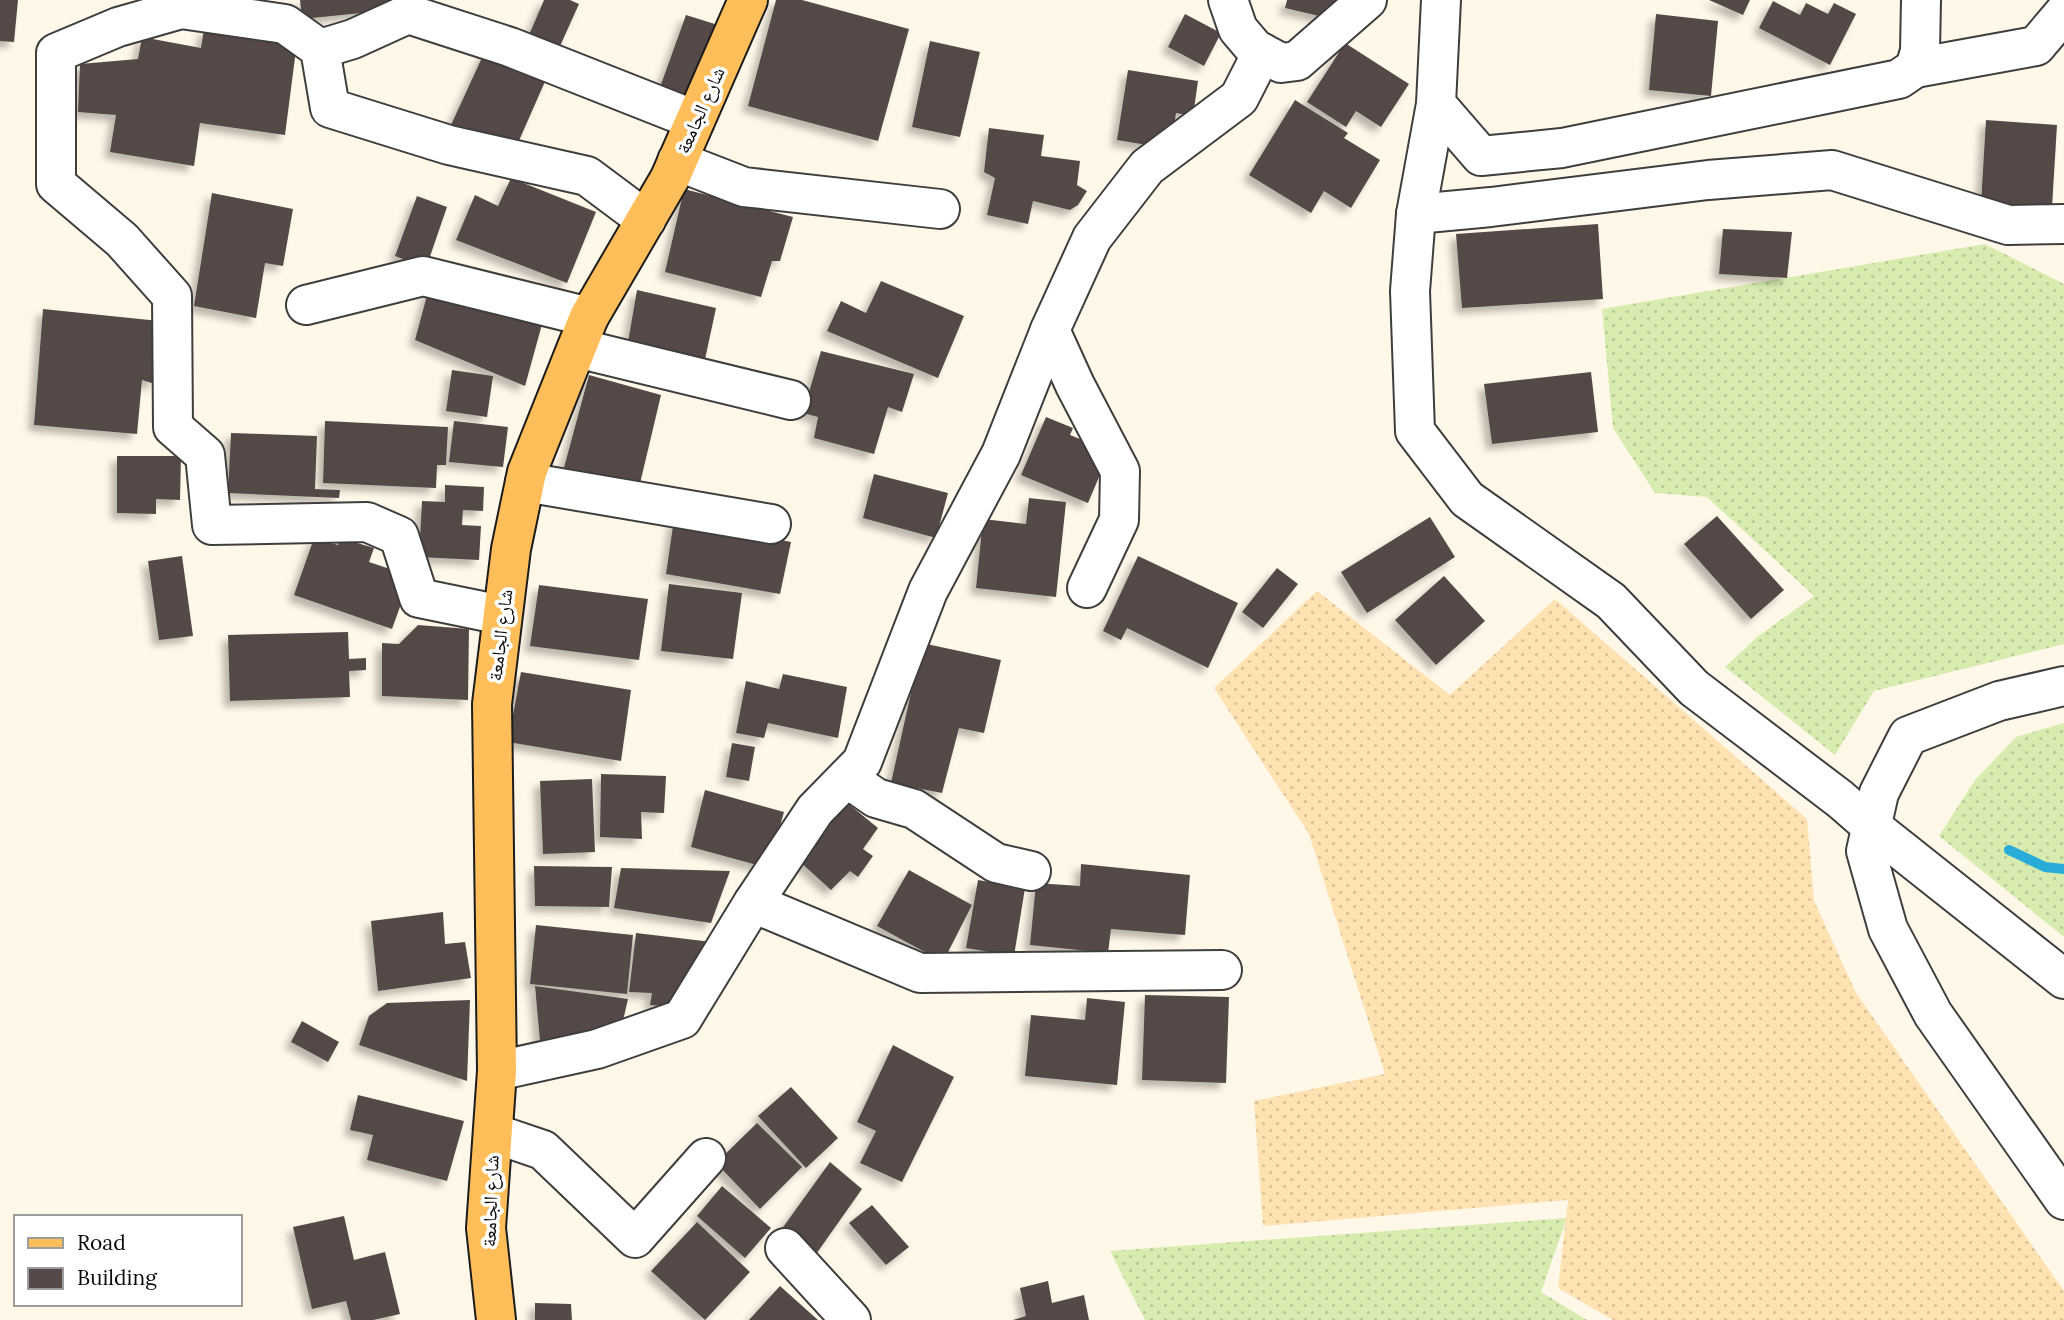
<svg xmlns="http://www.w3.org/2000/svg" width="2064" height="1320" font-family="Lora,'Noto Naskh Arabic',serif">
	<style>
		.grass { fill: url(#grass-dots) }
		.sand { fill: url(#sand-dots) }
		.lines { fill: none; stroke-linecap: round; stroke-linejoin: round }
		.stream { stroke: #2aacd8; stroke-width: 10 }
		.building { fill: #554a47; filter: url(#shadow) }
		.minor-casing { stroke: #3e3e3e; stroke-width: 42 }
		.major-casing { stroke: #1c1c1c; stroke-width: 42 }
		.minor { stroke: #fff; stroke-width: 38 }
		.major { stroke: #ffbe59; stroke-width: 38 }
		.labels { text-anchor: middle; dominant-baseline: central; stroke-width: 7; stroke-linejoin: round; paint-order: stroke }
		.street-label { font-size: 19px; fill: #0b0b0b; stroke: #fff }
	</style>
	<defs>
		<pattern id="grass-dots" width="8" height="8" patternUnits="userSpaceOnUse" patternTransform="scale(1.75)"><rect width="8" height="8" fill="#d8ecb0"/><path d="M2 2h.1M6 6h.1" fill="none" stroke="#b8c996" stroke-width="1.8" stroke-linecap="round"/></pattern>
		<pattern id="sand-dots" width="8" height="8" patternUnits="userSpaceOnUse" patternTransform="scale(1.75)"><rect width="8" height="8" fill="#ffe2b1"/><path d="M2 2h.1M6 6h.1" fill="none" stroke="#d9c197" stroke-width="1.8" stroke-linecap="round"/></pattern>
		<filter id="shadow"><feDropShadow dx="-6" dy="6" stdDeviation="3.5" flood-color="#0004"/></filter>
	</defs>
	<rect width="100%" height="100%" fill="#fff8e9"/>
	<g class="grass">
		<path d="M1985 244 2064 284V644L1874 691 1835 755 1725 667 1757 637 1814 596 1707 497 1655 493 1613 428 1602 309Z"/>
		<path d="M2064 723V937L1939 836 1975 780 2016 737Z"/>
		<path d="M1567 1218 1541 1292 1587 1320H1145L1110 1251Z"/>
	</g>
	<path class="sand" d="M1317 591 1450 695 1555 599 1807 819 1814 901 1856 993 2064 1291V1320H1613L1558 1288 1568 1200 1263 1226 1254 1101 1385 1074 1309 834 1214 688Z"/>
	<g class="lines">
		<path class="stream" d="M2009 850 2045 867 2064 869"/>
	</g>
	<g class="building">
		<path d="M0 0H18L14 42 0 41Z"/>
		<path d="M300 0H390L391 10 302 19Z"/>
		<path d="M544 0H570L579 4 556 55 526 42Z"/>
		<path d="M776 0H802L909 29 878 141 748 106Z"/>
		<path d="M1287 0H1336L1332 19 1285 8Z"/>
		<path d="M1709 0H1750L1743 15Z"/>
		<path d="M1773 1 1800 15 1806 3 1828 14 1834 3 1856 14 1830 65 1759 28Z"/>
		<path d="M1185 14 1221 33 1204 66 1168 47Z"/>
		<path d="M1656 14 1718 21 1711 96 1649 90Z"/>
		<path d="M686 15 718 25 691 102 659 90Z"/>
		<path d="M204 29 297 42 285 135 200 123 194 166 110 152 116 115 78 112 80 64 138 59 142 37 201 48Z"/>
		<path d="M930 41 980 52 960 137 912 127Z"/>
		<path d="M1345 43 1409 84 1381 127 1356 111 1346 127 1307 102Z"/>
		<path d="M485 51 547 77 514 152 451 125Z"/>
		<path d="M1128 70 1198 81 1193 116 1176 113 1171 149 1117 140Z"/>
		<path d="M1295 100 1348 133 1344 138 1380 160 1351 208 1324 191 1311 213 1249 175Z"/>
		<path d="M1986 120 2057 125 2052 207 1981 203Z"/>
		<path d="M989 128 1044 135 1041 156 1080 161 1077 185 1087 191 1078 205 1070 210 1033 201 1028 224 987 215 995 178 984 172Z"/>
		<path d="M511 178 596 212 567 283 456 240 475 195 498 206Z"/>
		<path d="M684 189 793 217 780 261H772L761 297 665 272Z"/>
		<path d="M212 193 293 209 283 266 265 263 256 318 194 306Z"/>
		<path d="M417 196 447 207 426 268 395 256Z"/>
		<path d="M1598 224 1603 299 1462 308 1456 234Z"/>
		<path d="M1723 229 1792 232 1787 278 1719 274Z"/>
		<path d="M881 281 964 316 938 378 827 331 841 301 866 313Z"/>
		<path d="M429 288 544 317 525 386 415 340Z"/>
		<path d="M637 290 716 308 704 364 627 348Z"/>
		<path d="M43 309 159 321 155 384 142 380 137 434 34 425Z"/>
		<path d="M821 351 914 374 902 412 888 407 874 454 814 438 818 417 803 413Z"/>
		<path d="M452 370 493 376 487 417 446 411Z"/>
		<path d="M1591 372 1598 432 1492 444 1484 384Z"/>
		<path d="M589 375 661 395 637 496 562 475Z"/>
		<path d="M1046 417 1073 428 1070 435 1110 451 1088 503 1021 475Z"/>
		<path d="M325 421 448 427 446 465H437L436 488 323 483Z"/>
		<path d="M454 421 508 427 503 467 449 462Z"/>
		<path d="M231 433 317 436 315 489 340 490 339 498 228 493Z"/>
		<path d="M117 456H181L180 500 156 499V514L117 513Z"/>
		<path d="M874 474 948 493 936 538 863 518Z"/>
		<path d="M445 485 484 487 483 511 463 510 462 525 481 526 479 560 419 557 422 501 445 502Z"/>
		<path d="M1029 498 1066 502 1056 597 976 588 983 519 1026 524Z"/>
		<path d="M1717 516 1784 590 1751 619 1684 544Z"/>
		<path d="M1430 517 1455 557 1367 613 1341 572Z"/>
		<path d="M674 519 791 542 780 594 666 574Z"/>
		<path d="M344 526 351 541 374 548 369 562 411 576 392 629 294 595 314 538 338 545Z"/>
		<path d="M182 556 193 636 159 640 148 561Z"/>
		<path d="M1138 556 1238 603 1208 668 1127 628 1121 640 1103 631Z"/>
		<path d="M1277 568 1298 584 1263 628 1242 612Z"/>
		<path d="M1444 576 1485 621 1436 665 1395 620Z"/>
		<path d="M669 584 742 593 733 659 661 651Z"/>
		<path d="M539 585 648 599 639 660 530 646Z"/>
		<path d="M418 625 469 629 468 700 382 696V643L399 644Z"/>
		<path d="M348 632 349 659 366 658V670L349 671 350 697 230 701 228 635Z"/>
		<path d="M922 643 1001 660 984 733 959 728 942 793 891 783Z"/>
		<path d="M521 672 631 690 621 761 508 742Z"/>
		<path d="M783 674 847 687 838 738 768 723 764 738 736 733 746 681 779 689Z"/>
		<path d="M732 743 755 747 749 781 726 777Z"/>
		<path d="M601 774 666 776 664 813 641 812 642 839 600 837Z"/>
		<path d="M592 779 595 852 543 854 540 781Z"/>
		<path d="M705 790 784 812 768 868 691 847Z"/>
		<path d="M845 801 878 828 863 849 873 856 858 877 850 871 831 890 798 860Z"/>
		<path d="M1081 864 1190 875 1185 935 1111 929 1108 953 1030 945 1036 883 1080 886Z"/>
		<path d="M534 866 612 867 609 907 535 906Z"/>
		<path d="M621 868 730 871 711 923 614 908Z"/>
		<path d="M909 870 972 905 943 962 877 926Z"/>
		<path d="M978 880 1025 888 1014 956 966 948Z"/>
		<path d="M443 912 445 944 465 942 471 978 378 991 371 921Z"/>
		<path d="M536 925 633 935 627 994 530 984Z"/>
		<path d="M636 933 712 942 684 1008 650 1005 652 993 629 992Z"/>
		<path d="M535 986 628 999 619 1038 541 1052Z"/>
		<path d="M1145 995 1229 997 1226 1083 1142 1080Z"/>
		<path d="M1087 998 1125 1002 1117 1085 1025 1076 1031 1015 1085 1020Z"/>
		<path d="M470 1000 467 1081 359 1045 369 1016 387 1003Z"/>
		<path d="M302 1021 339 1042 328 1062 291 1042Z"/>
		<path d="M893 1045 954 1077 902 1182 860 1163 876 1131 857 1122Z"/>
		<path d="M791 1087 838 1138 806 1168 758 1116Z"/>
		<path d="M358 1095 464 1121 447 1181 367 1160 373 1135 350 1130Z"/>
		<path d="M757 1123 802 1167 760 1209 716 1163Z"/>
		<path d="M830 1162 862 1189 814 1257 781 1230Z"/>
		<path d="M722 1186 771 1228 745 1258 697 1216Z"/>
		<path d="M872 1205 909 1247 886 1265 849 1223Z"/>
		<path d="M344 1216 354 1260 385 1252 400 1314 373 1320H351L346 1301 312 1309 293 1227Z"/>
		<path d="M697 1222 750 1272 705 1320 651 1271Z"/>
		<path d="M1048 1281 1052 1303 1084 1295 1089 1320H1013L1026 1316 1020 1288Z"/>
		<path d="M780 1286 818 1320H749Z"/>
		<path d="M535 1303 571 1304 572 1320H535Z"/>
	</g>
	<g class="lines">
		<defs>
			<g id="minor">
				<path d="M1228 0 1238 29 1255 49 1281 63 1297 61 1367 0"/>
				<path d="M1441 0 1436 104 1416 214 1410 291 1415 431 1467 499 1611 601 1694 688 1840 799 1871 826 2064 979"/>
				<path d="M320 49 353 39 408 14 510 47 695 120"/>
				<path d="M1915 68 2036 46 2064 13"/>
				<path d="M1436 104 1481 156 1562 148 1899 79 1915 68 1920 51 1921 0"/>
				<path d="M677 161 744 187 940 209"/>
				<path d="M1416 214 1491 207 1708 180 1832 170 2008 225 2064 224"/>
				<path d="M306 305 423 276 589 317"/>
				<path d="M1050 330 1075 385 1120 471 1119 520 1087 588"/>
				<path d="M577 348 791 400"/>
				<path d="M525 482 771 524"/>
				<path d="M502 615 419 598 399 536 367 522 212 525 205 455 173 427 172 296 122 240 56 184V53L118 27 181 9 285 24 320 49 330 108 449 145 587 176 646 220"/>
				<path d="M2064 686 1999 701 1908 736 1879 793 1866 851 1888 929 1933 1014 2064 1200"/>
				<path d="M847 778 876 798 914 809 996 863 1031 871"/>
				<path d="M753 903 920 973 1222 970"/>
				<path d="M497 1071 597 1049 682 1019 753 903 815 810 862 762 928 591 1001 454 1050 330 1092 238 1147 167 1239 98 1262 53"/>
				<path d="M493 1133 543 1150 635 1238 706 1158"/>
				<path d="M785 1248 851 1320"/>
			</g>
			<path id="major" d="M496 1320 486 1228 497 1071 492 704 511 549 527 472 589 317 670 178 748 0"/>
		</defs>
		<use href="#minor" class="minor-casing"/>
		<use href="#major" class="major-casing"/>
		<use href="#minor" class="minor"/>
		<use href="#major" class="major"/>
	</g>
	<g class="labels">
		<g class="street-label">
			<text transform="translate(700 110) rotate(-66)">شارع الجامعة</text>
			<text transform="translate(500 635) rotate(-83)">شارع الجامعة</text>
			<text transform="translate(490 1201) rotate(-88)">شارع الجامعة</text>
		</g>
	</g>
	<rect x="14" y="1215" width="228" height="91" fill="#ffffff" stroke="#9d9d9d" stroke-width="2"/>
	<rect x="28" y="1238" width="35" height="10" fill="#ffbe59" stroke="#9d9d9d" stroke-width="2"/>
	<text x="77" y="1250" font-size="21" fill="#0b0b0b">Road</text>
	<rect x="28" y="1268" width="35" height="21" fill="#554a47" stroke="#9d9d9d" stroke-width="2"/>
	<text x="77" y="1285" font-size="21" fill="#0b0b0b">Building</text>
</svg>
